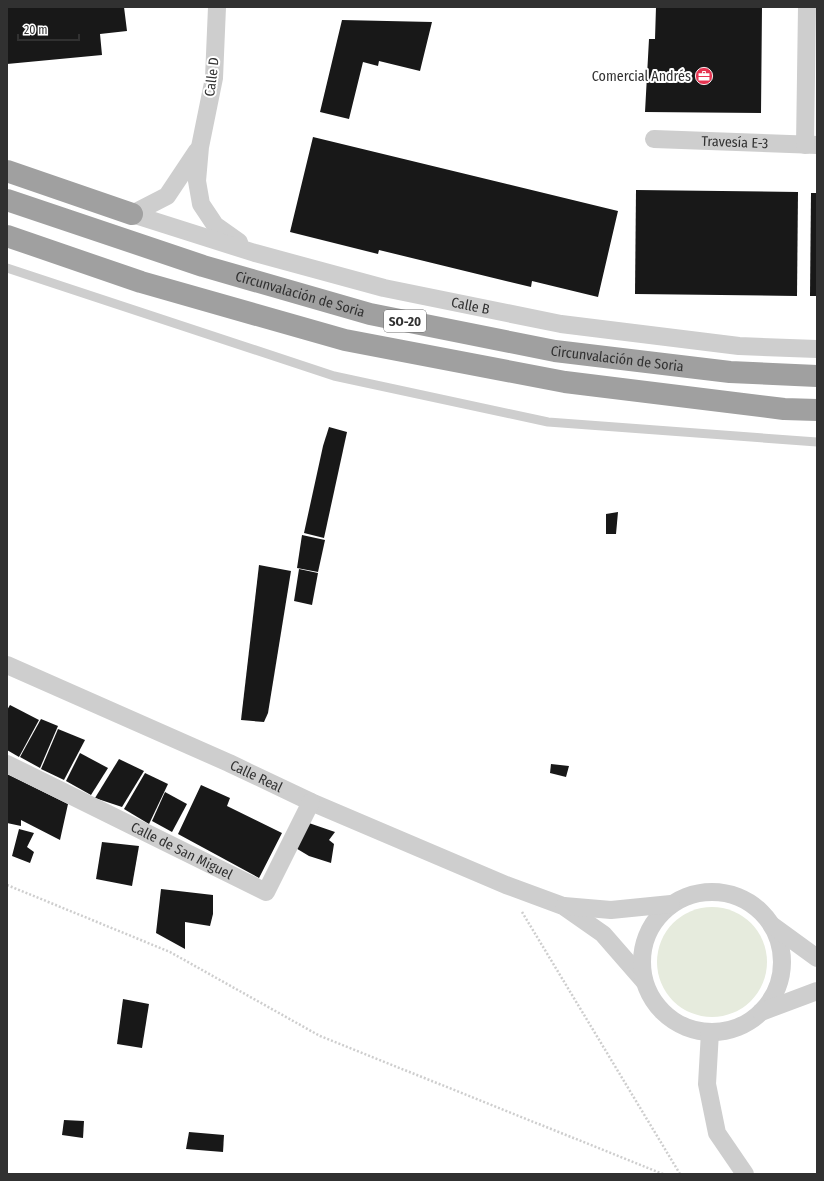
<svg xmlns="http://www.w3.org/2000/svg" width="824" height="1181" font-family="'Fira Sans Condensed',sans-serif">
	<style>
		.green { fill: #e6ebdd }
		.building { fill: #181818 }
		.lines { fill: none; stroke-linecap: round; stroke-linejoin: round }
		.path { stroke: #cecece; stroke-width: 2.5; stroke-dasharray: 2 2; stroke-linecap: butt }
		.service { stroke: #cecece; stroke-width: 9 }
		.minor { stroke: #cecece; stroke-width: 18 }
		.trunk { stroke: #a0a0a0; stroke-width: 22 }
		.labels { text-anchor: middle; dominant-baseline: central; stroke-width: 4; stroke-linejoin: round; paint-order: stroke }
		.shield { fill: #fff; stroke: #6f6f6f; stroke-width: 1 }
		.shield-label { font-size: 13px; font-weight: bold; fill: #313131 }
		.poi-label { font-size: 14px; fill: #313131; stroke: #fff; text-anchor: end }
		.street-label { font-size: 14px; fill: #313131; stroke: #fff }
	</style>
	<rect width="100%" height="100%" fill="#fff"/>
	<circle class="green" cx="712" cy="962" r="55"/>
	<g class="building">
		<path d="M7 7H124L127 31 100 34 102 55 7 64Z"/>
		<path d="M656 7H762L761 113 645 112 649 39H655Z"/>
		<path d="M342 20 432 22 420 71 379 61 378 66 363 62 349 119 320 112Z"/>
		<path d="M313 137 618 211 598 297 532 281 531 287 379 250 378 254 290 232Z"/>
		<path d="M636 190 798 192 797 296 635 294Z"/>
		<path d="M811 193H817V296H810Z"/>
		<path d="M329 427 347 432 324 538 304 533 323 446Z"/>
		<path d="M618 512 616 534H606V514Z"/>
		<path d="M302 535 325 540 318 572 297 568Z"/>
		<path d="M259 565 291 571 268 713 264 722 241 720Z"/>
		<path d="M299 569 318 573 312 605 294 601Z"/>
		<path d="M10 705 39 720 19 757 7 750V710Z"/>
		<path d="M41 719 58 726 40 768 20 757Z"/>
		<path d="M58 729 85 740 64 780 41 769Z"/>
		<path d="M80 753 108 768 91 795 66 781Z"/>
		<path d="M119 759 144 771 122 807 95 798Z"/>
		<path d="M551 764 569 766 566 777 550 773Z"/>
		<path d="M145 773 168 784 149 824 124 809Z"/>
		<path d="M7 774 68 804 60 840 21 820V826L7 823Z"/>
		<path d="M201 785 230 798 227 806 282 833 259 878 178 834Z"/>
		<path d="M165 792 187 804 172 832 152 821Z"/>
		<path d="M306 822 335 832 329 840 334 844 331 863 309 856 294 847Z"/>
		<path d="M19 829 34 833 27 847 34 852 30 863 12 856Z"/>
		<path d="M102 842 139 846 132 886 96 879Z"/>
		<path d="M161 889 213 895V914L210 926 185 922V949L156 933Z"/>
		<path d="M123 999 149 1004 142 1048 117 1044Z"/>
		<path d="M64 1120 84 1121 83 1138 62 1135Z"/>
		<path d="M189 1132 224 1135 223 1152 186 1149Z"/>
	</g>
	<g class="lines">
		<g class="path">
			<path d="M7 885 170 952 320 1036 663 1174"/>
			<path d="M522 912 680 1174"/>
		</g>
		<path class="service" d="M7 268 334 376 548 422 817 442"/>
		<g class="minor">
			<path d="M217 7 214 78 200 147 197 181 201 204 215 225 239 242"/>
			<path id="s1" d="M654 139 817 145"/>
			<path d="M805 145 807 7"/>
			<path id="s2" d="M132 214 255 253 384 288 561 324 739 346 817 349"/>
			<path d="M132 214 167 196 197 151"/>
			<path id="s3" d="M7 665 229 763 311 802 506 885 563 906 603 934 644 981"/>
			<path id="s4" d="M7 764 266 892 311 802"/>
			<circle cx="712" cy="962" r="70"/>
			<path d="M564 906 611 910 671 904"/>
			<path d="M773 926 817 958"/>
			<path d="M761 1012 817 991"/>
			<path d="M710 1032 707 1084 717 1133 745 1174"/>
		</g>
		<g class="trunk">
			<path d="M7 171 132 214"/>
			<path id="s5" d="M7 200 203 266 370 314 555 351 730 372 817 376"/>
			<path d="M7 236 141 282 345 340 565 382 784 409 817 410"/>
		</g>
	</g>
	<defs>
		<symbol id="office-disc" viewBox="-11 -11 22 22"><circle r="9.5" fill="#e63552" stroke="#fff"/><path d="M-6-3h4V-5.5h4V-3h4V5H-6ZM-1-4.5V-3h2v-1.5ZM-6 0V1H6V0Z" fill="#fff"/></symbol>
	</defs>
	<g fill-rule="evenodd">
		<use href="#office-disc" x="694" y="66" width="20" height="20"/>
	</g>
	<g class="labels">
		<rect class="shield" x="384" y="310" width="42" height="22" rx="3"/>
		<g class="shield-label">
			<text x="405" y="321">SO-20</text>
		</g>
		<g class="poi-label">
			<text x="691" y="76">Comercial Andrés</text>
		</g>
		<g class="street-label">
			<text transform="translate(212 77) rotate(-83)">Calle D</text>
			<text stroke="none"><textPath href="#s1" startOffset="81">Travesía E-3</textPath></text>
			<text stroke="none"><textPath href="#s5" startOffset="308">Circunvalación de Soria</textPath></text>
			<text stroke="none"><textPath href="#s2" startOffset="351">Calle B</textPath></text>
			<text stroke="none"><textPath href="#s5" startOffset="632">Circunvalación de Soria</textPath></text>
			<text stroke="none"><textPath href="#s3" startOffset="273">Calle Real</textPath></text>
			<text stroke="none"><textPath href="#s4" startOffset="195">Calle de San Miguel</textPath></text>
		</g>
	</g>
	<rect width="824" height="1181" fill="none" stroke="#313131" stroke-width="16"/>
	<path d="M18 34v6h61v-6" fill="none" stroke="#313131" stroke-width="2"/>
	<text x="24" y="34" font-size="12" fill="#313131" stroke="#ffffff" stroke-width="3" paint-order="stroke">20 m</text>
</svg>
